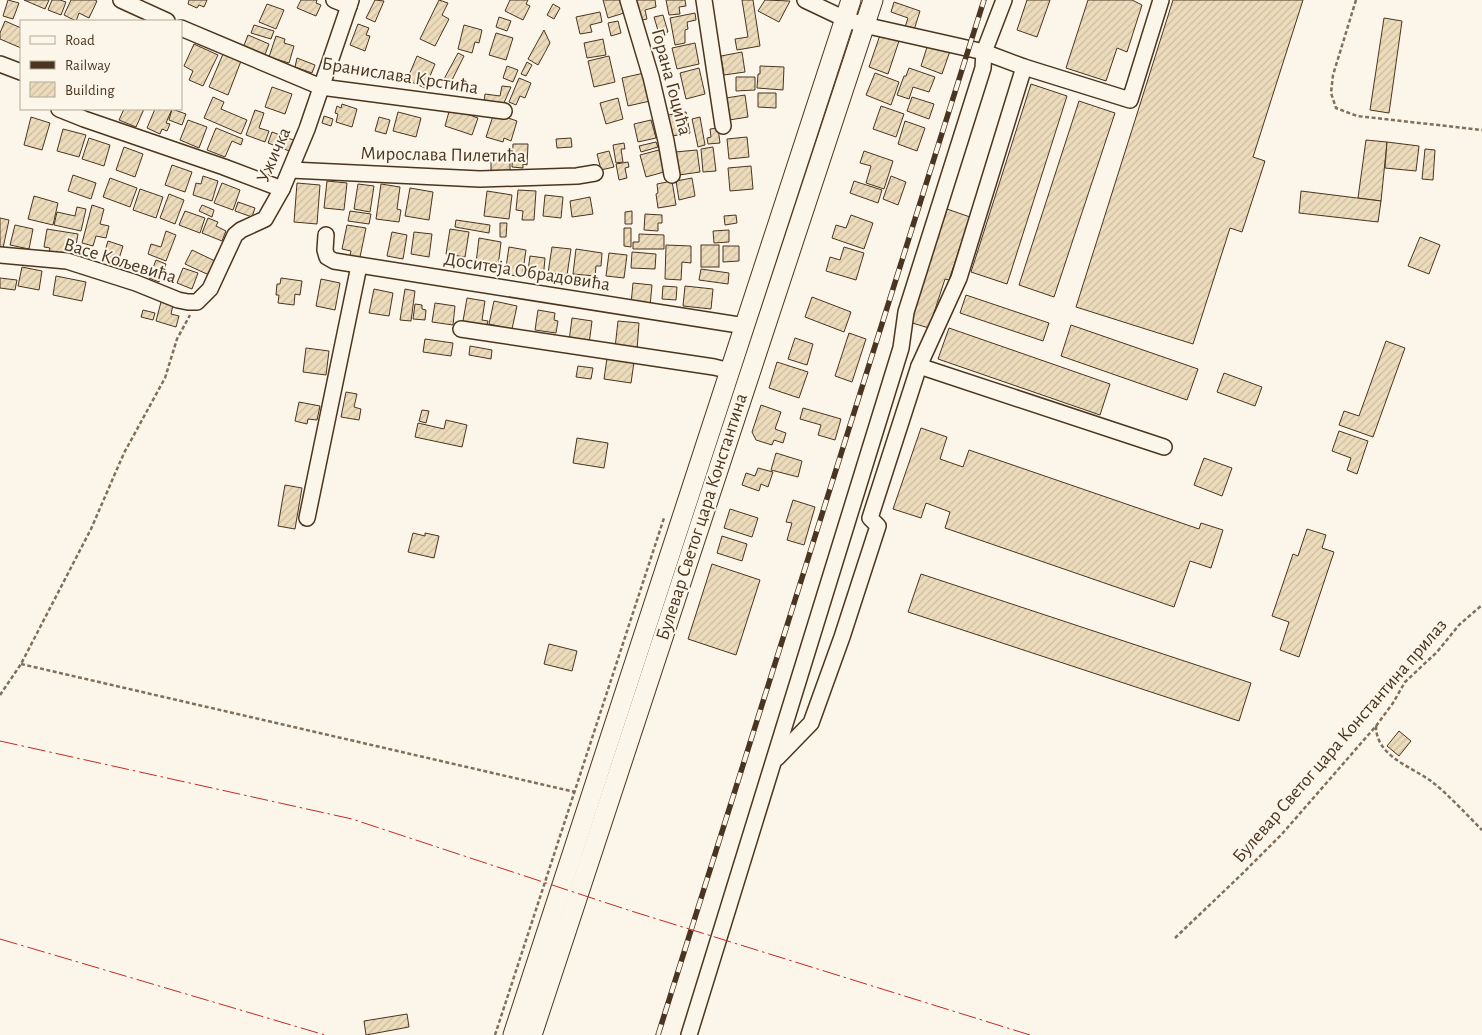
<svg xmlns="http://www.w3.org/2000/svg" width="1482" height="1035" font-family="'Alegreya Sans',sans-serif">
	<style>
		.building { fill: url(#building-hatch); stroke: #4a3520 }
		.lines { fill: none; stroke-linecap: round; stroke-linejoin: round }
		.minor-casing { stroke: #4a3520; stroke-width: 18 }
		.major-casing { stroke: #4a3520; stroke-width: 21 }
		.path { stroke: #7f6f5c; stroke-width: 2.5; stroke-dasharray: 4 2.5; stroke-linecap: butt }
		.minor { stroke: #fbf6e9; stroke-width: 15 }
		.major { stroke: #fbf6e9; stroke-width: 19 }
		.rail-casing { stroke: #4a3520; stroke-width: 5.5 }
		.rail { stroke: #fbf6e9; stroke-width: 4; stroke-dasharray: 11; stroke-linecap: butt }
		.power { stroke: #c62828; stroke-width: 1; stroke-dasharray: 18 4 2.5 4; stroke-linecap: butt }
		.labels { text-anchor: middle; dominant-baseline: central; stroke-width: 4; stroke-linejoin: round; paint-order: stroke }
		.street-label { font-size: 19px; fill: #4a3520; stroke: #fbf6e9 }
	</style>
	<defs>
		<pattern id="building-hatch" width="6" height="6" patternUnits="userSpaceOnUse" patternTransform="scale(1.25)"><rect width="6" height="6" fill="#ecdcbc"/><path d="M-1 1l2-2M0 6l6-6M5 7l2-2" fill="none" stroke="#ccbda1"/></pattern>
	</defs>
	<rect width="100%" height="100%" fill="#fbf6e9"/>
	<g class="building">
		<path d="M8 0 19 3 13 19 3 16Z"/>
		<path d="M24 0H49L45 9Z"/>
		<path d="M52 0H60L66 2 61 15 48 10Z"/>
		<path d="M71 0H95L97 1 89 18 79 13 76 21 64 15Z"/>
		<path d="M189 0H207L204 7 199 5 197 8 188 4Z"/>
		<path d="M301 0H317L316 3 321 5 316 16 297 8Z"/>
		<path d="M375 0 384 1 375 22 366 18Z"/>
		<path d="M439 0 448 3 442 15 449 19 435 46 420 39Z"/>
		<path d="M510 0H528L526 4 530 6 523 20 505 11Z"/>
		<path d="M603 0H620L624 13 608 18Z"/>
		<path d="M633 0H655L656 7 645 10 647 19 637 21Z"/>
		<path d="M666 0H685L686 6 679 7 680 14 669 15Z"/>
		<path d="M742 0H753L760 46 737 50 735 39 748 37Z"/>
		<path d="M765 0 790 1 779 22 758 11Z"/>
		<path d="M1027 0H1050L1037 37 1017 30Z"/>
		<path d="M1088 0H1132L1142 5 1127 52 1117 48 1106 81 1066 68Z"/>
		<path d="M1173 0H1303L1253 157 1265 161 1242 232 1230 228 1193 344 1076 307Z"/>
		<path d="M894 2 920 11 914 30 905 27 908 18 891 12Z"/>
		<path d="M267 4 284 10 276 29 259 22Z"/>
		<path d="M553 4 560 8 554 19 547 15Z"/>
		<path d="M600 12 602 22 590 25 592 32 580 34 576 17Z"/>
		<path d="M695 13 696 20 687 22 688 29 685 30V43L675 45 670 18Z"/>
		<path d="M663 15 668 32 659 34 654 17Z"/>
		<path d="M499 17 511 21 507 31 496 27Z"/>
		<path d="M1384 18 1402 21 1389 113 1370 110Z"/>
		<path d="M5 21 21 28V48L0 39V33Z"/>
		<path d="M618 21 621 33 611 36 608 23Z"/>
		<path d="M358 24 369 28 366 35 370 36 365 51 350 45Z"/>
		<path d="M254 25 274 31 271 39 251 33Z"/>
		<path d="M464 25 482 30 479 43 475 42 472 53 458 49Z"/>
		<path d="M544 30 550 43 538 65 528 59Z"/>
		<path d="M496 33 513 38 506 60 489 55Z"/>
		<path d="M248 35 269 44 264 57 243 48Z"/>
		<path d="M880 35 899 41 888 74 869 67Z"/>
		<path d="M276 36 285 39 284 43 294 46 289 63 269 57Z"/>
		<path d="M603 39 606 55 587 58 584 43Z"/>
		<path d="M695 43 699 64 677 69 672 48Z"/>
		<path d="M194 44 218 55 203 86 189 80 193 71 184 66Z"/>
		<path d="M928 44 950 51 942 74 921 66Z"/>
		<path d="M742 52 745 72 724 75 721 56Z"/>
		<path d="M458 53 464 56 450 84 443 81Z"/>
		<path d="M223 54 241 61 228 95 209 87Z"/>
		<path d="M417 56 435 64 425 88 407 80Z"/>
		<path d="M609 56 615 82 594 87 588 61Z"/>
		<path d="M297 58 315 65 312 73 295 67Z"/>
		<path d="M527 62 532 65 526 76 521 74Z"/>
		<path d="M507 66 518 70 513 82 503 78Z"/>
		<path d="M760 66 784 67 783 90 757 88 758 74H760Z"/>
		<path d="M699 68 705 94 686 99 680 73Z"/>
		<path d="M909 68 935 77 929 92 913 87 909 99 897 95 904 76H906Z"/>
		<path d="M644 73 650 101 628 106 622 78Z"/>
		<path d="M875 73 899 82 891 105 866 95Z"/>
		<path d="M736 77H755V90L736 91Z"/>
		<path d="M519 78 531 83 525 98 520 96 516 105 509 102Z"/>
		<path d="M1031 84 1067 96 1007 284 971 272Z"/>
		<path d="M502 86 511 87 503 105 484 102 485 94 500 96Z"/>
		<path d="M272 87 292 94 285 114 265 107Z"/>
		<path d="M758 93H776V108L758 107Z"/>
		<path d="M745 95 748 117 729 120 726 98Z"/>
		<path d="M213 97 224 102 221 109 247 120 241 134 204 118Z"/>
		<path d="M912 97 934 104 929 119 907 111Z"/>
		<path d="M618 98 623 119 606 124 600 103Z"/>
		<path d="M1079 101 1115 113 1054 297 1019 285Z"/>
		<path d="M342 104 357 109 352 127 336 122 338 114 335 113 337 106 341 108Z"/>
		<path d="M881 106 904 114 896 137 873 129Z"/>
		<path d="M450 108 478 118 472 135 445 126Z"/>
		<path d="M124 109H144L136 127 119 120Z"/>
		<path d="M155 109H172L166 123 170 124 167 131 162 129 160 134 147 128Z"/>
		<path d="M172 109 186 114 182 125 169 120Z"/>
		<path d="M255 110 264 113 259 128 269 131 265 142 246 135Z"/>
		<path d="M398 112 421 118 416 137 393 131Z"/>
		<path d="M686 112 690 133 672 136 668 115Z"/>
		<path d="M494 113 517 121 511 141 504 138 503 142 486 137Z"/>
		<path d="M324 116 333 119 331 126 322 123Z"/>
		<path d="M31 117 50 123 42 150 24 145Z"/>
		<path d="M379 117 390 120 386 134 375 131Z"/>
		<path d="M700 117 705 145 698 147 692 119Z"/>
		<path d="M188 120 207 127 199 148 180 140Z"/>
		<path d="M651 120 656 138 638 142 634 124Z"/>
		<path d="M905 121 925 128 917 151 898 144Z"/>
		<path d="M216 128 243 139 241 145 232 141 225 157 207 150Z"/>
		<path d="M718 128 720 143 708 144 707 138 711 137 710 129Z"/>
		<path d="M63 129 86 135 79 157 57 151Z"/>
		<path d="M272 132 296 141 292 152 268 143Z"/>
		<path d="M747 137 749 157 729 159 727 139Z"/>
		<path d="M89 138 110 145 104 166 82 159Z"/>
		<path d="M571 138 572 147 557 148 556 139Z"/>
		<path d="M1366 140 1387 142 1381 201 1358 198Z"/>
		<path d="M656 142 658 147 641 152 639 146Z"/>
		<path d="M1387 142 1419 146 1416 171 1385 168Z"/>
		<path d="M624 143 625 149H621L623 162 616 163 613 145Z"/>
		<path d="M513 144H528L527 165 523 164V168L512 167Z"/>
		<path d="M124 147 143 154 135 177 116 170Z"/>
		<path d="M713 147 716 171 703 172 701 149Z"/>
		<path d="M1425 149 1435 150 1433 180 1422 179Z"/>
		<path d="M659 150 664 172 646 177 640 155Z"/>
		<path d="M697 150 700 172 679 175 675 152Z"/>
		<path d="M609 151 614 167 601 170 597 154Z"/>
		<path d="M864 151 893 161 884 189 866 183 871 166 860 163Z"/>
		<path d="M491 152H499V157H510V176L491 177Z"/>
		<path d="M628 162 629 167 625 168 627 178 619 180 616 164Z"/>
		<path d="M172 165 192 172 185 192 165 185Z"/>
		<path d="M751 166 753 189 730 191 728 168Z"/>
		<path d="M73 175 96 183 91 199 68 191Z"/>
		<path d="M203 176 218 181 212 201 193 195 196 183 201 184Z"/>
		<path d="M891 176 906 182 898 205 883 199Z"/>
		<path d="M110 178 137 188 130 207 103 197Z"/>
		<path d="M692 178 695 196 679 200 676 181Z"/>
		<path d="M327 181 347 183 344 210 324 208Z"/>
		<path d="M672 181 676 205 658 208 656 194 658 193 657 184Z"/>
		<path d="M854 181 882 190 878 203 850 193Z"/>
		<path d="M222 183 240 190 233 210 214 203Z"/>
		<path d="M297 183 320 185 317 224 294 222Z"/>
		<path d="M358 184 374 186 370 212 354 209Z"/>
		<path d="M381 184 400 187 397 209 401 210 399 222 376 219Z"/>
		<path d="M410 188 433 192 429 220 405 216Z"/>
		<path d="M140 189 163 197 156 218 133 210Z"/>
		<path d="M518 190 536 191 534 220H522L523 211 516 210Z"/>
		<path d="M487 191 512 195 509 219 484 216Z"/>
		<path d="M1301 191 1381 201 1378 222 1299 213Z"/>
		<path d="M169 194 184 200 175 224 160 218Z"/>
		<path d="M545 195 563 197 561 218 543 216Z"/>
		<path d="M34 196 58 203 53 225 28 219Z"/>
		<path d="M590 197 593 214 572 217 570 201Z"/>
		<path d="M238 202 255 208 252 217 235 211Z"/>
		<path d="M92 205 104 209 100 224 109 226 106 238 96 236 93 246 82 243Z"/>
		<path d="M202 205 214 210 212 217 199 211Z"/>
		<path d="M77 207 86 209 81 231 54 225 57 212 75 216Z"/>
		<path d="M947 209 970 217 949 280 945 279 929 328 909 322Z"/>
		<path d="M185 211 205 218 200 233 179 225Z"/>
		<path d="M350 211 371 214 369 224 348 221Z"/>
		<path d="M632 211V224H625V212Z"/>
		<path d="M645 214 662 215V223H658V231L644 230Z"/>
		<path d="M736 215 737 223 725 225 724 216Z"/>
		<path d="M851 215 873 223 864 249 832 238 836 225 846 228Z"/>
		<path d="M0 218 9 220 3 248 0 247Z"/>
		<path d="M208 218 218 222 216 226 226 231 222 241 202 233Z"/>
		<path d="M456 220 490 225 489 233 455 227Z"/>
		<path d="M500 223H507L506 237H500Z"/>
		<path d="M15 225 33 229 29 249 10 245Z"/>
		<path d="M347 225 366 228 359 262 349 260 351 251 342 249Z"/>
		<path d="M624 228H631V247L624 246Z"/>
		<path d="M47 229 78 234 74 257 49 252 50 248 44 247Z"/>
		<path d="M450 229 469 232 465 257 446 254Z"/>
		<path d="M729 230V242L714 243 713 231Z"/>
		<path d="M166 231 176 235 166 261 148 254 151 244 161 247Z"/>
		<path d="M392 232 407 235 403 259 387 256Z"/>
		<path d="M414 232 432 234 429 257 411 254Z"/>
		<path d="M639 234 664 235V249H633V242H639Z"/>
		<path d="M1420 237 1440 245 1429 274 1408 266Z"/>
		<path d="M479 238 501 242 498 267 476 263Z"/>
		<path d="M108 241 123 246 117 265 102 260Z"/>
		<path d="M666 245 691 246V263L682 262 681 280 665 279Z"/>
		<rect x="701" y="245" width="18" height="22"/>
		<path d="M723 246H739V261L723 262Z"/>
		<path d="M509 247 526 250 522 277 505 274Z"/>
		<path d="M552 247 571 249 567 275 548 273Z"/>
		<path d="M844 247 864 253 856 280 826 271 830 257 840 260Z"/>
		<path d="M576 249 602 253 601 266H596L595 276 573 274Z"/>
		<path d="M192 250 215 261 209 275 185 264Z"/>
		<path d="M632 252 656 254 655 269 631 268Z"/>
		<path d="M609 253 627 255 624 278 606 276Z"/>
		<path d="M530 256 545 258 543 280 527 278Z"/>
		<path d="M156 260 166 264 159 282 149 278Z"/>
		<path d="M22 267 42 271 39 290 18 286Z"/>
		<path d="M183 268 198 273 192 289 177 283Z"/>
		<path d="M701 269 729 273 728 284 699 280Z"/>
		<path d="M56 276 86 282 82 301 53 295Z"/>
		<path d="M0 278 17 280 15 290 0 288Z"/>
		<path d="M281 278 302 281 300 295 295 294 294 305 278 303 279 295H276L277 284H280Z"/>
		<path d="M321 279 340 283 335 310 316 306Z"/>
		<path d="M633 283 652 285 650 306 631 304Z"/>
		<path d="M663 286 677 287 676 300 662 299Z"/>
		<path d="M685 286 713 289 711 309 683 306Z"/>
		<path d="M374 289 393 293 389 316 369 313Z"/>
		<path d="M405 289 415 291 411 321 400 320Z"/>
		<path d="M966 295 1049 323 1043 341 960 313Z"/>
		<path d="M812 297 851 312 844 332 805 317Z"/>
		<path d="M467 298 485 301 482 320 488 321 486 329 471 327V323L463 321Z"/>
		<path d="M494 301 517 306 512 329 489 324Z"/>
		<path d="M161 302 173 305 171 314 179 316 176 327 156 321Z"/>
		<path d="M435 303 455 306 453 325 432 322Z"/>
		<path d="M415 304 422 305V309L426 310 425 320 413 319Z"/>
		<path d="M143 310 155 313 153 320 141 317Z"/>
		<path d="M538 310 555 313 554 320 558 321 556 333 535 330Z"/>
		<path d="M572 318 592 321 589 344 569 341Z"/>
		<path d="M618 321 639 323 637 350 615 348Z"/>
		<path d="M1071 325 1198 369 1187 400 1061 356Z"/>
		<path d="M949 328 1110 384 1100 415 938 359Z"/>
		<path d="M849 333 866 339 852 382 835 376Z"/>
		<path d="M795 338 813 344 807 365 788 359Z"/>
		<path d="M425 339 453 343 451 356 423 352Z"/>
		<path d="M1386 341 1405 348 1373 437 1339 425 1344 411 1359 416Z"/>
		<path d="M470 346 492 350 491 359 469 355Z"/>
		<path d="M306 348 329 351 326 375 303 372Z"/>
		<path d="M607 358 634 362 631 383 604 379Z"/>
		<path d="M777 362 808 372 799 398 769 388Z"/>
		<path d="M578 366 593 368 591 379 576 377Z"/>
		<path d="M1224 373 1262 387 1255 406 1217 392Z"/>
		<path d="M346 392 357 394 354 407 361 409 359 420 341 417Z"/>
		<path d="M299 402 320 406 317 420 308 419 307 424 295 421Z"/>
		<path d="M761 405 781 412 775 429 786 433 783 443 774 440 772 445 756 440 752 432Z"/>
		<path d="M803 408 841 419 835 440 818 435 821 425 800 419Z"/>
		<path d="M422 410 429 411 426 423 419 421Z"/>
		<path d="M446 420 467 425 462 447 415 437 418 423 444 429Z"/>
		<path d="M921 428 947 437 940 459 963 467 969 450 1199 529 1201 523 1223 530 1211 568 1190 561 1174 607 945 528 950 512 926 503 921 518 893 509Z"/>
		<path d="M1339 431 1368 441 1357 474 1347 470 1351 458 1332 451Z"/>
		<path d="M577 438 608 443 604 468 573 463Z"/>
		<path d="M776 453 802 461 798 477 771 470Z"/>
		<path d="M1204 458 1232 468 1222 496 1194 485Z"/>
		<path d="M758 468 773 472 768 487 761 484 759 491 742 485 746 473 755 476Z"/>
		<path d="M285 485 302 488 295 529 278 526Z"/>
		<path d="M793 500 815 507 804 545 787 540 792 523 786 522Z"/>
		<path d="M730 509 758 518 752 537 724 528Z"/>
		<path d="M1307 529 1326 535 1322 548 1334 552 1299 657 1280 650 1289 622 1272 616 1293 554 1298 556Z"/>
		<path d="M413 533 425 536V533L439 536 434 558 408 552Z"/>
		<path d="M722 536 747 544 742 561 717 553Z"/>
		<path d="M712 564 760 580 736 655 688 639Z"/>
		<path d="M921 574 1251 683 1239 721 908 612Z"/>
		<path d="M549 644 577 651 572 671 544 664Z"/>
		<path d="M1399 731 1411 741 1399 756 1387 746Z"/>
		<path d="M407 1014 409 1027 366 1035 364 1021Z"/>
	</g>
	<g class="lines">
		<defs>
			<g id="minor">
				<path d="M121 0 167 21"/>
				<path d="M334 0 349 6"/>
				<path d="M628 0 651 77 666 141 672 175"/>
				<path d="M704 0 723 126"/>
				<path d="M805 0 845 19 864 25 984 52 1024 67 1130 100 1161 0"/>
				<path d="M181 28 321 87 504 111"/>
				<path d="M0 64 21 72"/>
				<path d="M59 109 84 119 224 167 282 189"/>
				<path d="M291 170 480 179 577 176 595 173"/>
				<path d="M326 235 325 250 327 257 334 261 745 326"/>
				<path d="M0 255 67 261 136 283 178 300 188 302H197L210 289 235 235 241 230 265 219 282 189 307 129 351 0"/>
				<path d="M461 329 714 367 730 371"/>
				<path d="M919 366 1164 447"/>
				<path d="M307 518 359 266"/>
				<path d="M777 758 811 723 842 637 878 526 870 518 919 366 959 278 1024 67"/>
				<path d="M689 1035 901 348 906 312 983 68 984 52 1004 0"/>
			</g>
			<g id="major">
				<path d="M513 1035 851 0"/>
				<path d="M532 1035 873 0"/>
			</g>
		</defs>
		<use href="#minor" class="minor-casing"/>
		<use href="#major" class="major-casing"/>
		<g class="path">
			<path d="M1356 0 1333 75 1331 93 1336 108 1357 116 1482 130"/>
			<path d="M21 664 575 792"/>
			<path d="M0 695 21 664 91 529 124 453 165 378 177 339 190 315"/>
			<path d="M1376 726C1376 756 1410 766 1431 781 1448 794 1467 815 1482 830"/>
			<path d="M1175 938 1244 872 1282 834 1376 726 1393 703 1405 682 1437 652 1459 625 1482 605"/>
			<path d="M495 1035 664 518"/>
		</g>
		<use href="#minor" class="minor"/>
		<use href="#major" class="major"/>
		<defs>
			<path id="rail" d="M658 1035 984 0"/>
		</defs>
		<use href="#rail" class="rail-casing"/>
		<use href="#rail" class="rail"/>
		<g class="power">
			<path d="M0 741 352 819 628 910 1030 1035"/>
			<path d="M0 939 325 1035"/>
		</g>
	</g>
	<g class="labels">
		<g class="street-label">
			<text transform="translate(400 76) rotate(9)">Бранислава Крстића</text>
			<text transform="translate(671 82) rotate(75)">Горана Гоцића</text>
			<text transform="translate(274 155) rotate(-66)">Ужичка</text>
			<text transform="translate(443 155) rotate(1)">Мирослава Пилетића</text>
			<text transform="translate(120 261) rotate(17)">Васе Кољевића</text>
			<text transform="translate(527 272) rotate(9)">Доситеја Обрадовића</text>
			<text transform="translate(702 517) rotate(-72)">Булевар Светог цара Константина</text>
			<text transform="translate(1340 741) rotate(-49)">Булевар Светог цара Константина прилаз</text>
		</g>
	</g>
	<rect x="20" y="20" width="162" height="90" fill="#fbf6e9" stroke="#b4a999"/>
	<rect x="30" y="36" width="25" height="8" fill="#fbf6e9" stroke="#b4a999"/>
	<text x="65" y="45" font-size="15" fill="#4a3520">Road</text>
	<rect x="30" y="61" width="25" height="8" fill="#4a3520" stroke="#b4a999"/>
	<text x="65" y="70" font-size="15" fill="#4a3520">Railway</text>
	<rect x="30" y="82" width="25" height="15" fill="url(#building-hatch)" stroke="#b4a999"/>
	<text x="65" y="95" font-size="15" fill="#4a3520">Building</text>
</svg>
